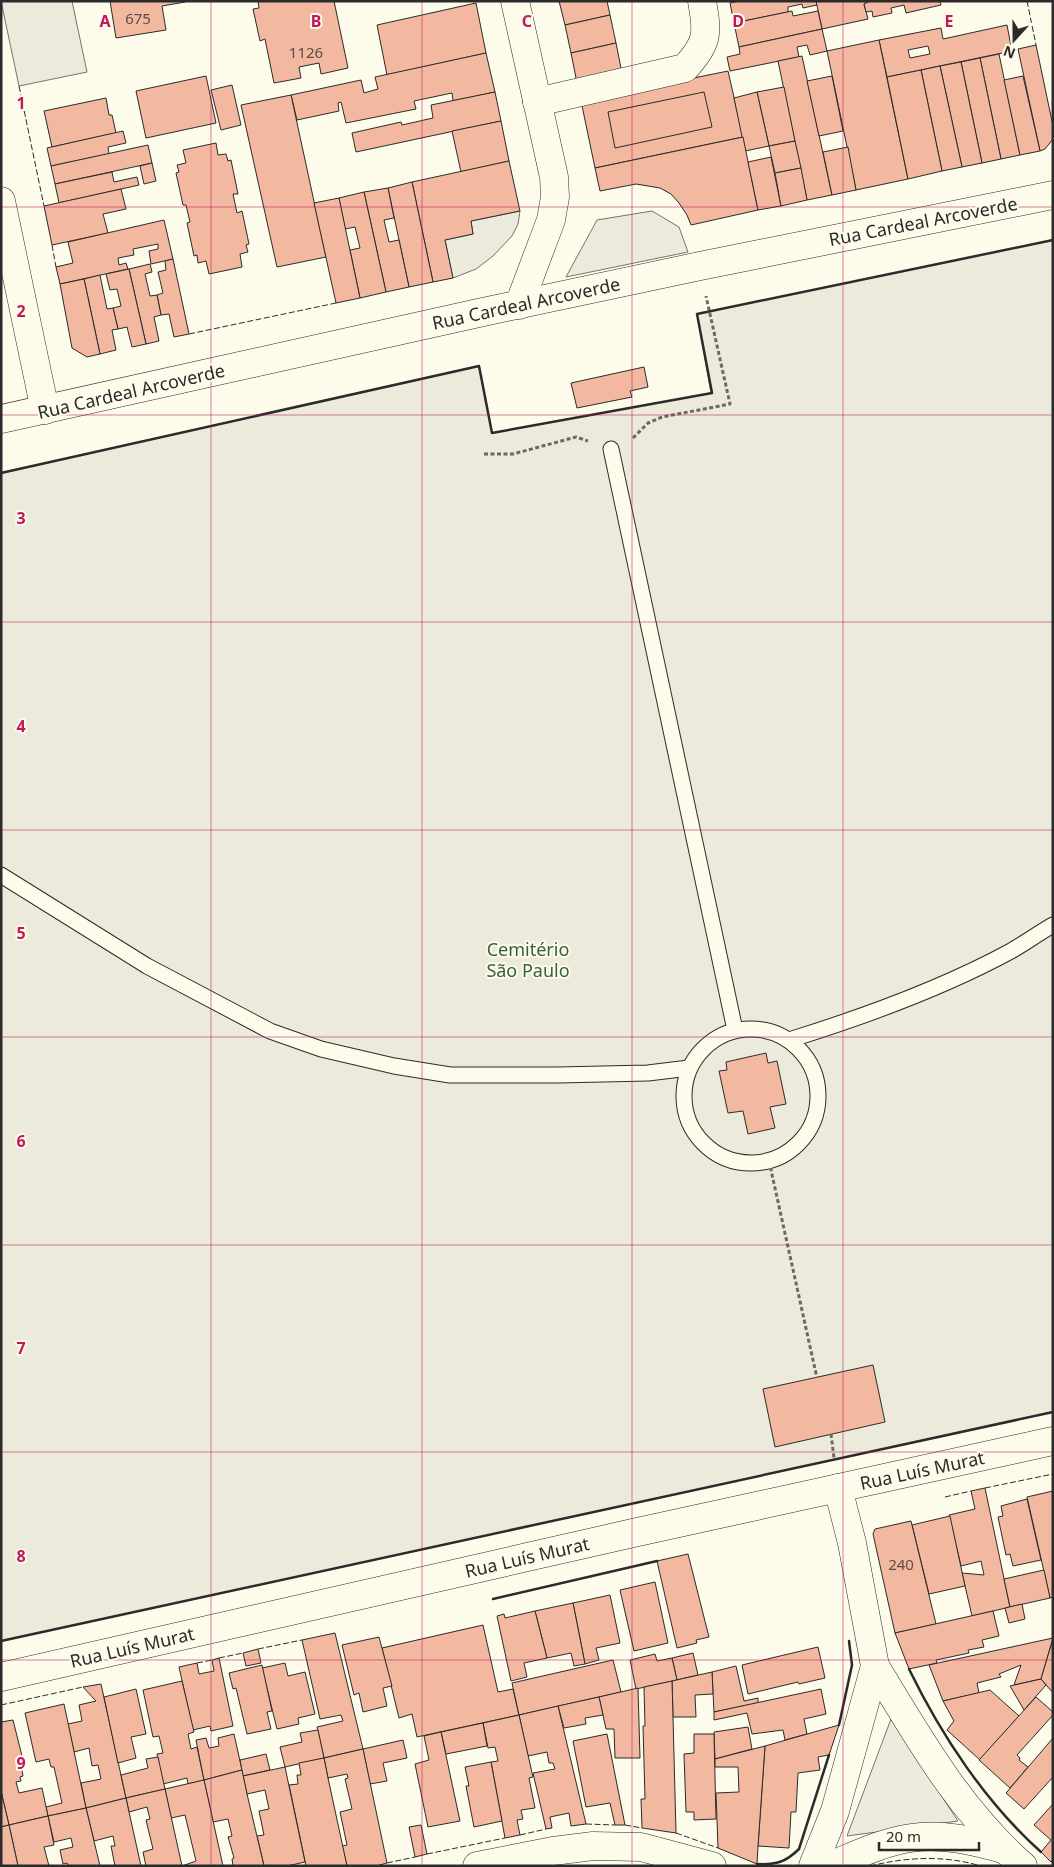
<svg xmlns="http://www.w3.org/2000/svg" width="1054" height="1867" font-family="'Noto Sans',sans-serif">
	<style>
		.green { fill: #ecebdb; stroke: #74746e }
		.parking { fill: #eceadb; stroke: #74746e }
		.building { fill: #f2b8a0; stroke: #2b2b2b; fill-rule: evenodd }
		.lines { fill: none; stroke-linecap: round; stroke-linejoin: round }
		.service-casing { stroke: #2b2b2b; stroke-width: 17 }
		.minor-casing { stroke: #2b2b2b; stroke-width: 29 }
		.tertiary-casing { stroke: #2b2b2b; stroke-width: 29 }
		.secondary-casing { stroke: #2b2b2b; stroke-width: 29 }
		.path { stroke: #6a6964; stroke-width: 3; stroke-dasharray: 4 2.5; stroke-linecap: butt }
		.service { stroke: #fdfbea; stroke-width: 15 }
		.minor { stroke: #fdfbea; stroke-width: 28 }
		.tertiary { stroke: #fdfbea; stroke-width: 28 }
		.secondary { stroke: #fdfbea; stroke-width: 28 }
		.fence { stroke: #2b2b2b; stroke-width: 1; stroke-dasharray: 6 2.5; stroke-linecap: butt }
		.wall { stroke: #2b2b2b; stroke-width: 2.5 }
		.grid { fill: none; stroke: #c2185b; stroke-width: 1; stroke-opacity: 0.55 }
		.labels { text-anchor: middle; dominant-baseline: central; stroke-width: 4; stroke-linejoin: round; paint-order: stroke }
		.number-label { font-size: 15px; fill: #5d4e48 }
		.street-label { font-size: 18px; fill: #2b2b2b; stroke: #fdfbea }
		.park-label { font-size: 18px; fill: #34623c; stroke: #fdfbea }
		.grid-label { font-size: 16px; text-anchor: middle; font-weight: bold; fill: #c2185b; stroke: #fdfbea; stroke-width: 4; stroke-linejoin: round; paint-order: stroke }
	</style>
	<rect width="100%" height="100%" fill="#fdfbea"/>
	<g class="green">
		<path d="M1 1H72L87 72 19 86Z"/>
		<path d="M1053 240V1412L1 1641V473L479 366 492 433 711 393 697 314Z"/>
		<path d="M891 1719 958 1821 847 1836Z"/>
	</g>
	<g class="parking">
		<path d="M520 211 518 224 512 236 493 256 476 269 453 278 445 240 473 234 471 221Z"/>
		<path d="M652 211 679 227 688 252 566 277 597 220Z"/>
	</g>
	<g class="building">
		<path d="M110 1H184L185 2 162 6 166 30 116 38Z"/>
		<path d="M258 1H334L348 68 321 74 319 63 299 67 301 78 274 83 265 39 260 41 253 9 259 8Z"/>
		<path d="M559 1H607L610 15 565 25Z"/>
		<path d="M739 1H816L817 5 803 8 802 4 788 7V12L734 23 730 3Z"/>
		<path d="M816 1H870L864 4 868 19 822 29Z"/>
		<path d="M870 1H940L941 5 906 13 904 5 891 8 892 13 873 17 872 11 866 12 864 4Z"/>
		<path d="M476 3 486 53 387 75 377 25Z"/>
		<path d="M792 11 793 16 818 11 822 29 739 47 734 23Z"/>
		<path d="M610 15 616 43 571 53 565 25Z"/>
		<path d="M1007 25 1012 51 887 77 879 40 941 28 943 39ZM928 46 930 54 910 58 908 50Z"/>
		<path d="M822 29 827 51 810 55 807 45 797 47 799 57 730 71 727 57 740 54 739 47Z"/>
		<path d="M879 40 908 179 856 190 827 51Z"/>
		<path d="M616 43 622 73 577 83 571 53Z"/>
		<path d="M1036 45 1053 126V139L1045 149 1040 151 1018 49Z"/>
		<path d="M486 53 495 92 453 101 452 93 414 101 416 109 346 123 341 102 338 103 339 111 297 120 291 95 361 80 364 93 378 89 375 77Z"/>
		<path d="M999 54 1020 155 1001 159 980 58Z"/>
		<path d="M802 56 832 195 807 200 778 61Z"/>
		<path d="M980 58 1001 159 982 163 961 62Z"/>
		<path d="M961 62 982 163 962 167 940 66Z"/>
		<path d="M940 66 962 167 942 171 921 70Z"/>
		<path d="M921 70 942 171 908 179 887 77Z"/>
		<path d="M728 71 743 137 595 168 581 101Z"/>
		<path d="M206 76 216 123 146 138 136 91Z"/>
		<path d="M832 76 843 131 819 136 807 81Z"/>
		<path d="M1023 76 1040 151 1020 155 1004 80Z"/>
		<path d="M232 85 241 125 221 130 211 90Z"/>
		<path d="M784 87 795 141 769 146 757 92Z"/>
		<path d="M495 92 501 121 356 152 352 133 401 122 402 125 433 118 431 105Z"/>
		<path d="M704 92 712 127 615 148 608 112Z"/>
		<path d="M757 92 769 146 745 151 734 98Z"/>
		<path d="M291 95 326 257 277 267 241 105Z"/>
		<path d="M106 98 109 115H112L116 133 52 147 44 111Z"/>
		<path d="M501 121 509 161 461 172 452 131Z"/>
		<path d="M123 131 126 143 108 147 109 154 51 166 47 148Z"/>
		<path d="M743 137 758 210 691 225 687 215 679 203 671 194 660 188 636 184 600 191 595 168Z"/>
		<path d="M795 141 801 168 775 173 769 146Z"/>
		<path d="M216 143 218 155 226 154 228 161 231 160 238 194H233L237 213 242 211 249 244 246 245 248 252 240 254 242 267 209 274 206 261 198 263 197 255 194 256 187 223 190 222 186 205H183L176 173 179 172 177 165 186 163 183 150Z"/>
		<path d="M148 145 152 163 55 184 51 166Z"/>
		<path d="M848 147 856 190 832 195 823 152Z"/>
		<path d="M771 157 781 206 758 210 748 162Z"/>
		<path d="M509 161 520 211 471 221 473 234 445 240 453 278 433 282 412 182Z"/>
		<path d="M152 163 156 181 144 184 140 166Z"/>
		<path d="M801 168 807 200 781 206 775 173Z"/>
		<path d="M112 172 114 182 137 177 139 185 59 203 55 184Z"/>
		<path d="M412 182 433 282 409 287 388 188Z"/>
		<path d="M388 188 394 218 384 220 389 242 399 240 409 287 386 292 364 192Z"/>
		<path d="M121 189 126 209 103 214 108 233 52 245 44 206Z"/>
		<path d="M364 192 386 292 360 298 350 250 360 248 355 227 345 229 339 198Z"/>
		<path d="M339 198 360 298 336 303 314 203Z"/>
		<path d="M164 220 173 259 151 264 149 251 158 249V244L133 249 134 255 118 258 119 265 126 263 128 269 60 284 56 267 73 263 68 242Z"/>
		<path d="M173 259 189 334 174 337 169 314 161 315 157 295 163 293 158 272 166 270 165 261Z"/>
		<path d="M150 264 152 272 145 274 150 296 157 295 161 315 154 317 159 341 146 344 129 269Z"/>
		<path d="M129 269 146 344 132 347 127 327 118 329 113 308 121 306 117 289 110 290 106 274Z"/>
		<path d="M100 275 107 309 113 308 118 329 112 330 116 350 100 354 84 279Z"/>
		<path d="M84 279 100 354 87 357 72 348 60 284Z"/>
		<path d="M644 367 648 387 630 391 632 397 577 408 571 383Z"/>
		<path d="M766 1053 768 1063 777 1061 786 1104 770 1107 775 1128 748 1134 743 1111 728 1113 719 1071 727 1070 726 1062Z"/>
		<path d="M873 1365 885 1422 775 1447 763 1389Z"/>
		<path d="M985 1488 1010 1607 972 1616 962 1573 984 1575 981 1561 961 1566 949 1515 975 1509 971 1491Z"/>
		<path d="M1053 1491V1597L1050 1598 1027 1497Z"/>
		<path d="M1027 1499 1041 1560 1013 1566 1010 1554 1006 1555 998 1517 1003 1516 1001 1506Z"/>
		<path d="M950 1516 965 1586 929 1594 912 1525Z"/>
		<path d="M911 1521 936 1624 895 1633 873 1534 875 1529Z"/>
		<path d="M688 1554 709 1637 696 1640 697 1643 677 1648 657 1561Z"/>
		<path d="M1044 1570 1050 1598 1010 1607 1004 1579Z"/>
		<path d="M655 1582 668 1643 634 1651 620 1590Z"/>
		<path d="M610 1595 620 1643 596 1648 599 1660 585 1664 573 1603Z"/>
		<path d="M573 1603 585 1664 574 1666 571 1653 547 1658 535 1611Z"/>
		<path d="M1022 1604 1025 1619 1009 1623 1005 1608Z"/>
		<path d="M535 1611 547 1658 524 1663 527 1677 511 1681 497 1616 504 1614 505 1618Z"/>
		<path d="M993 1611 999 1636 982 1640 984 1647 968 1650 969 1653 936 1660 937 1663 909 1669 895 1633Z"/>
		<path d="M483 1625 498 1692 513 1689 519 1715 417 1737 412 1714 399 1718 382 1648Z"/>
		<path d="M335 1633 363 1749 324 1758 317 1727 343 1721 341 1715 320 1719 302 1640Z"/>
		<path d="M379 1637 392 1686 383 1688 387 1706 363 1712 359 1693 354 1695 342 1645Z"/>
		<path d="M1053 1638 1041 1679 1014 1685 1021 1665 999 1674 1001 1677 977 1683 979 1693 943 1701 929 1665Z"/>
		<path d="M1052 1642H1053V1693L1041 1679Z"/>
		<path d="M818 1647 825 1678 799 1684 798 1682 748 1694 742 1665Z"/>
		<path d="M258 1649 261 1663 246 1666 243 1653Z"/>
		<path d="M693 1653 698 1675 677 1680 672 1658Z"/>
		<path d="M655 1654 657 1661 672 1658 677 1680 636 1689 630 1660Z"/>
		<path d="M219 1658 233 1726 211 1731 210 1726 193 1730 179 1667 197 1663 199 1674 214 1671 212 1660Z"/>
		<path d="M613 1660 621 1692 519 1715 512 1683Z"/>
		<path d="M285 1663 288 1676 305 1672 315 1714 298 1718 299 1724 277 1729 262 1668Z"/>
		<path d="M262 1665 272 1711 267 1712 271 1729 247 1734 236 1688 233 1689 229 1673Z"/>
		<path d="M736 1666 744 1701 758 1698V1703L714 1712 712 1672Z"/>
		<path d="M712 1672 713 1694 695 1695 696 1717H673L672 1681Z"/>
		<path d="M1041 1679 1046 1685 1024 1710 1010 1686Z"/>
		<path d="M182 1681 194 1732 188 1734 191 1749 197 1747 204 1780 188 1784 187 1778 163 1784 157 1754 163 1753 159 1736 153 1737 143 1690Z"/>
		<path d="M672 1681 673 1717 676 1833 642 1828 641 1799H645L643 1726H645L644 1687Z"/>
		<path d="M101 1684 126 1798 86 1808 81 1783 101 1779 98 1765 92 1766 89 1748 74 1752 68 1724 82 1721 79 1705 96 1701 83 1687Z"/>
		<path d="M638 1688 640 1758H615L614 1729H606L599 1697Z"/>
		<path d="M136 1689 146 1734 131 1737 136 1758 118 1763 104 1697Z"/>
		<path d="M821 1689 826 1714 804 1719 807 1734 785 1740 783 1730 752 1734 747 1713 714 1720V1712Z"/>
		<path d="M990 1690 1019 1716 980 1760 947 1730 954 1721 943 1701Z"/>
		<path d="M599 1697 603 1715 585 1718 586 1724 564 1728 558 1706Z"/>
		<path d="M1036 1697 1053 1712V1715L1017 1755 1020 1758 1019 1760 1028 1767 1010 1788 979 1760Z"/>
		<path d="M64 1704 86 1808 48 1816 46 1807 62 1803 54 1767H51L49 1759 36 1762 25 1713Z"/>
		<path d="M558 1706 586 1824 571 1826 569 1813 550 1817 552 1828 546 1829 533 1773 555 1769 553 1763H549L547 1752 528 1756 519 1715Z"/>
		<path d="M519 1715 533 1777 529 1778 535 1808 521 1810 523 1819 517 1820 520 1835 505 1838 491 1762 498 1761 495 1747 488 1748 483 1723Z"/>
		<path d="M13 1720 24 1764 21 1765 23 1776 20 1777 21 1781 16 1782 19 1793 42 1788 48 1816 9 1825 1 1791V1722Z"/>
		<path d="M483 1723 487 1746 446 1754 441 1732Z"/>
		<path d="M839 1725 829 1755 818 1757 820 1770 798 1773 796 1812H791L789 1848 758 1846 765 1746Z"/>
		<path d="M748 1727 752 1749 715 1759 714 1732Z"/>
		<path d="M318 1730 324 1758 285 1767 280 1747 302 1742 300 1733Z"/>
		<path d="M441 1732 460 1821 428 1827 415 1764 429 1760 424 1736Z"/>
		<path d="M234 1734 242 1770 204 1780 196 1740 206 1738 209 1748 219 1746 218 1738Z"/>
		<path d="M607 1734 625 1825H615L610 1803 586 1807 573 1741Z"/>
		<path d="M694 1734H714L716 1819 694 1820V1812H686L684 1754 694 1753Z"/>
		<path d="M1053 1738V1777L1024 1809 1006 1793Z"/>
		<path d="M403 1740 407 1758 383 1763 387 1781 370 1784 363 1749Z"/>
		<path d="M765 1746 758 1846 757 1864 718 1848 716 1793 739 1792 738 1767H715V1759Z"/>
		<path d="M363 1749 387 1863 376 1866H347L342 1846 347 1845 340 1812 352 1809 345 1779 348 1778 347 1774 328 1778 324 1758Z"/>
		<path d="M266 1754 270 1770 243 1776 240 1760Z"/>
		<path d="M158 1757 165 1789 126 1798 121 1775 148 1768 146 1759Z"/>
		<path d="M324 1758 328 1778 347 1866H306L289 1785 298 1784 297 1775H301L299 1763Z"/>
		<path d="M491 1762 502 1821 474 1827 466 1786H469L465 1767Z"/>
		<path d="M285 1767 305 1862 287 1866H264L257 1836 264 1835 259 1811 269 1809 265 1790 247 1794 243 1776Z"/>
		<path d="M242 1770 247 1794 264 1866H233L232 1859 234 1858 228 1837 232 1836 228 1819 213 1822 204 1780Z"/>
		<path d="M204 1780 223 1866H182L196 1861 185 1815 171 1818 165 1789Z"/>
		<path d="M165 1789 182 1866H146L143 1852 153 1849 146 1820 150 1819 147 1807 129 1812 126 1798Z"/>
		<path d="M1 1791 9 1825 1 1827Z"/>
		<path d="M126 1798 129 1812 141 1866H115L111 1846H115L113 1836 94 1841 86 1808Z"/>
		<path d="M1053 1804V1860L1051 1862 1041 1852 1051 1840 1034 1825Z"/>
		<path d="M86 1808 100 1866H68L67 1863 63 1864 60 1850 73 1847 71 1838 54 1842 48 1816Z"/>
		<path d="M48 1816 54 1845 44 1847 49 1866H18L9 1825Z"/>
		<path d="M9 1825 18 1866H1V1827Z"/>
		<path d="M421 1825 427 1854 415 1857 409 1827Z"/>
	</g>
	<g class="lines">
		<defs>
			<g id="service">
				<path d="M611 449 735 1030"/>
				<path d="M1 875 147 966 270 1031 321 1049 394 1066 450 1075H558L648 1073 689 1068"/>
				<circle cx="751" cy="1096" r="67"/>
				<path d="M789 1040C863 1017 943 988 1011 951 1025 943 1039 933 1053 925"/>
			</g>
			<g id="minor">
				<path d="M515 1 554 177 555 197 551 220 519 305"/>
				<path d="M537 102 685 68C708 43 708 34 702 1"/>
				<path d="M1 201 45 410"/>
				<path d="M875 1666C918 1737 960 1811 1023 1866"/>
				<path d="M477 1866 553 1851 593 1846 641 1847 712 1866"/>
				<path d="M813 1866 835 1811 875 1666 852 1543 838 1488"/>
				<path d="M830 1866C856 1855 883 1842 911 1838 942 1833 974 1841 1003 1849"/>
			</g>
			<path id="tertiary" d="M1 1677 633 1533 1053 1441"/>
			<path id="secondary" d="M1 419 483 312 700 266 1053 195"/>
		</defs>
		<use href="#service" class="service-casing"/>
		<use href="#minor" class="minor-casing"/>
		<use href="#tertiary" class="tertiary-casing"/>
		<use href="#secondary" class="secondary-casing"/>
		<g class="path">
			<path d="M633 438 648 423 662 417 730 404 706 296"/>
			<path d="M484 454H513L576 437 588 441"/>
			<path d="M769 1161 817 1378"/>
			<path d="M831 1434 834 1458"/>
		</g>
		<use href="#service" class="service"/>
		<use href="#minor" class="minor"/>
		<use href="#tertiary" class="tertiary"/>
		<use href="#secondary" class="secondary"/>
		<g class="fence">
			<path d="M1027 1 1036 45"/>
			<path d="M19 86 44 206"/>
			<path d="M52 245 56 267"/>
			<path d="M189 334 336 303"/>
			<path d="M985 1488 1053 1474"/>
			<path d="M945 1497 971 1491"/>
			<path d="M258 1649 302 1640"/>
			<path d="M219 1658 243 1653"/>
			<path d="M197 1663 212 1660"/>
			<path d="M1 1705 83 1687"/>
			<path d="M586 1824 615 1825"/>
			<path d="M625 1825 642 1828"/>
			<path d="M676 1833 718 1848"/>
			<path d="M520 1835 546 1829"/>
			<path d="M427 1854 505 1838"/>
			<path d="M387 1863 415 1857"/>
			<path d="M870 1866C907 1857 944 1855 981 1866"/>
		</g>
		<g class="wall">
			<path d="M1 473 479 366 492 433 712 393 697 314 1053 240"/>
			<path d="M493 1599 657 1561"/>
			<path d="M1 1641 1053 1412"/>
			<path d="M909 1669C941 1735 986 1803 1041 1852"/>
			<path d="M839 1725 852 1665 849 1641"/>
			<path d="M757 1864C776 1865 786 1862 799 1849L829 1755"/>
		</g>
	</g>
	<path class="grid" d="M211 1V1866M422 1V1866M632 1V1866M843 1V1866M1 207H1053M1 415H1053M1 622H1053M1 830H1053M1 1037H1053M1 1245H1053M1 1452H1053M1 1660H1053"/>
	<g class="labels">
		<g class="number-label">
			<text x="138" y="18">675</text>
			<text x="306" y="52">1126</text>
			<text x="901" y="1564">240</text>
		</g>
		<g class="street-label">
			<text transform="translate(923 221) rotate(-11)">Rua Cardeal Arcoverde</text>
			<text transform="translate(526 303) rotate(-12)">Rua Cardeal Arcoverde</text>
			<text transform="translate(131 391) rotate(-13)">Rua Cardeal Arcoverde</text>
			<text transform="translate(922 1470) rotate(-12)">Rua Luís Murat</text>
			<text transform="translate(527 1557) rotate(-13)">Rua Luís Murat</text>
			<text transform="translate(132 1647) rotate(-13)">Rua Luís Murat</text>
		</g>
		<g class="park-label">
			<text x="528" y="949">Cemitério<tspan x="528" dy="21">São Paulo</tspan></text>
		</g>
	</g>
	<g class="grid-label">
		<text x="105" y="27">A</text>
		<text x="316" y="27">B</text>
		<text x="527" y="27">C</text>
		<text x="738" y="27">D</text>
		<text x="949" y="27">E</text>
		<text x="21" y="109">1</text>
		<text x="21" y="317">2</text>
		<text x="21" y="524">3</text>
		<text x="21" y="732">4</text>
		<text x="21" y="939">5</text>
		<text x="21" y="1147">6</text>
		<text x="21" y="1354">7</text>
		<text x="21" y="1562">8</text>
		<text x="21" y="1769">9</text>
	</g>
	<rect width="1054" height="1867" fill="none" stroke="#2b2b2b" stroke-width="5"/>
	<g transform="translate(1014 40) rotate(201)" stroke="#fdfbea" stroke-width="4" paint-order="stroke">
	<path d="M0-4L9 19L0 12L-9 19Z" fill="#2b2b2b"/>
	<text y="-8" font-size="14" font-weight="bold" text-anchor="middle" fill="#2b2b2b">N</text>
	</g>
	<path d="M879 1842v8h100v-8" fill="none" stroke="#2b2b2b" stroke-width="2.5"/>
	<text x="886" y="1842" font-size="15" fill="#2b2b2b" stroke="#fdfbea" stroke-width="4" paint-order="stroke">20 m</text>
</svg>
